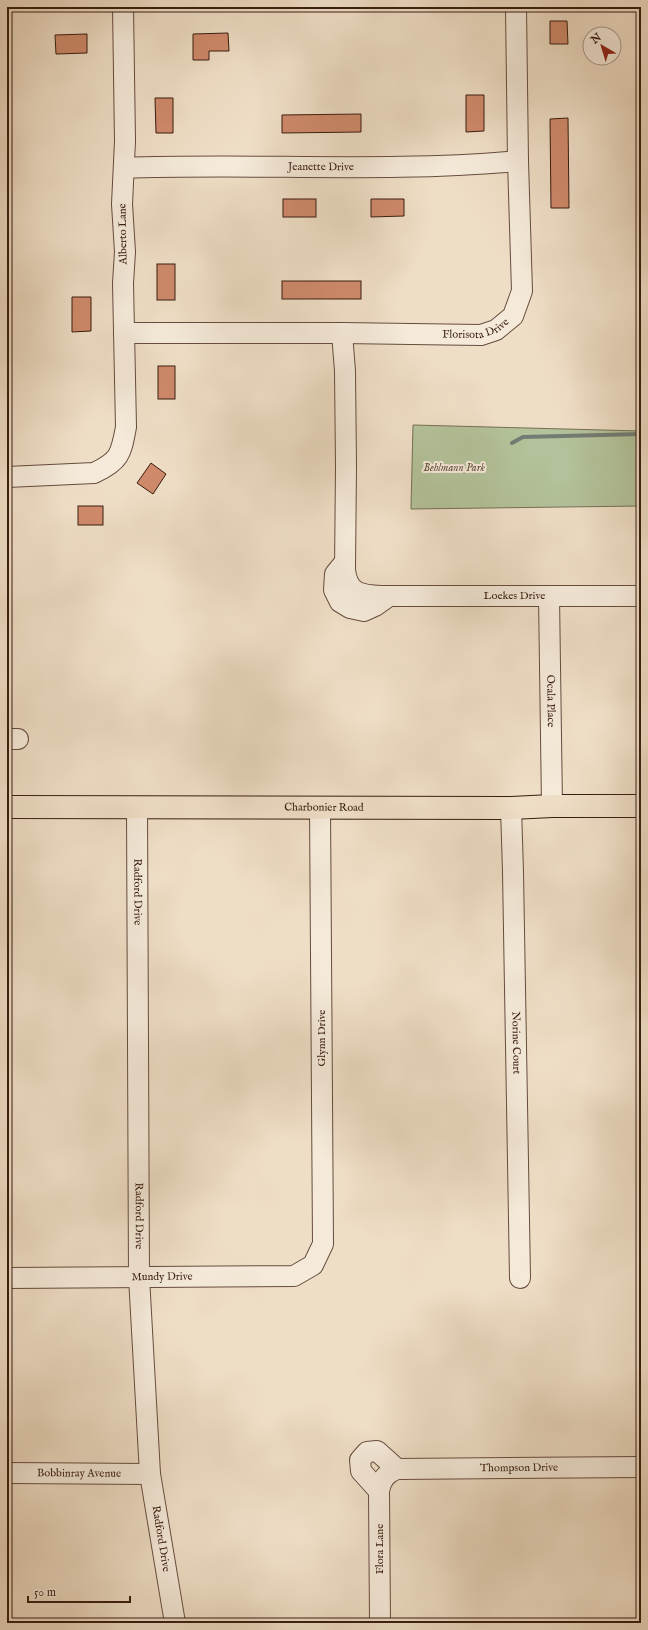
<svg xmlns="http://www.w3.org/2000/svg" width="648" height="1630" font-family="'IM FELL English',serif">
	<style>
		.green { fill: #b3c29a; stroke: #766f55 }
		.lines { fill: none; stroke-linecap: round; stroke-linejoin: round }
		.stream { stroke: #737c73; stroke-width: 4 }
		.building { fill: #cf8a6b; stroke: #381c10 }
		.minor-casing { stroke: #664c3e; stroke-width: 22 }
		.major-casing { stroke: #381c10; stroke-width: 24 }
		.minor { stroke: #f5eada; stroke-width: 20 }
		.major { stroke: #efdec6; stroke-width: 22 }
		.labels { text-anchor: middle; dominant-baseline: central; stroke-width: 4; stroke-linejoin: round; paint-order: stroke }
		.street-label { font-size: 11px; fill: #381c10; stroke: #f5eada }
		.park-label { font-size: 11px; font-style: italic; fill: #5d4e39; stroke: #f5eada }
	</style>
	<rect width="100%" height="100%" fill="#efdec6"/>
	<filter id="stains"><feTurbulence type="fractalNoise" baseFrequency=".005" numOctaves="4"/><feColorMatrix values="0 0 0 0 .2 0 0 0 0 .09 0 0 0 0 .02 0 0 0 .5 -.17"/></filter>
	<radialGradient id="worn" r=".72"><stop offset=".6" stop-color="#630" stop-opacity="0"/><stop offset="1" stop-color="#630" stop-opacity=".3"/></radialGradient>
	<path class="green" d="M413 425 641 431V506L411 509Z"/>
	<g class="lines">
		<path class="stream" d="M512 443 523 437 641 434"/>
	</g>
	<g class="building">
		<path d="M550 21H567L568 44H550Z"/>
		<path d="M228 33 229 51H209V60H193V34Z"/>
		<path d="M87 34V53L56 54 55 35Z"/>
		<path d="M466 95H484V131L466 132Z"/>
		<path d="M155 98H173V133H156Z"/>
		<path d="M361 114V132L282 133V115Z"/>
		<path d="M568 118 569 208H551L550 119Z"/>
		<rect x="283" y="199" width="33" height="18"/>
		<path d="M371 199H404V216L371 217Z"/>
		<rect x="157" y="264" width="18" height="36"/>
		<rect x="282" y="281" width="79" height="18"/>
		<path d="M72 297H91V331L72 332Z"/>
		<rect x="158" y="366" width="17" height="33"/>
		<path d="M151 463 166 474 153 494 137 483Z"/>
		<rect x="78" y="506" width="25" height="19"/>
	</g>
	<g class="lines">
		<defs>
			<g id="minor">
				<path id="s1" d="M124 168C255 163 387 173 518 161"/>
				<path id="s2" d="M124 333H342L481 335 496 330 513 316 522 291 518 161 516 7"/>
				<path id="s3" d="M342 333 345 371 346 466 345 570C348 594 361 595 381 596H641"/>
				<path d="M7 477 94 473C120 461 121 454 126 427L123 283 125 252 122 204 125 141 123 7"/>
				<path d="M344 563 335 574 334 590 340 602 350 608 364 611 375 606 389 596"/>
				<path id="s4" d="M549 596 552 806"/>
				<path d="M7 739H18"/>
				<path id="s5" d="M137 807 139 1277 150 1474 175 1623"/>
				<path id="s6" d="M511 808 513 872 520 1278"/>
				<path id="s7" d="M7 1278 294 1276 313 1265 323 1244 320 808"/>
				<path id="s8" d="M7 1473 150 1474"/>
				<path d="M379 1491 361 1471 360 1460 367 1452 377 1451 397 1469"/>
				<path id="s9" d="M380 1623 379 1491C381 1480 386 1473 397 1469L641 1467"/>
			</g>
			<g id="major">
				<path id="s10" d="M7 807 511 808 552 806H641"/>
			</g>
		</defs>
		<use href="#minor" class="minor-casing"/>
		<use href="#major" class="major-casing"/>
		<use href="#minor" class="minor"/>
		<use href="#major" class="major"/>
	</g>
	<g class="labels">
		<g class="street-label">
			<text stroke="none"><textPath href="#s1" startOffset="197">Jeanette Drive</textPath></text>
			<text transform="translate(123 234) rotate(-91)">Alberto Lane</text>
			<text stroke="none"><textPath href="#s2" startOffset="353">Florisota Drive</textPath></text>
			<text stroke="none"><textPath href="#s3" startOffset="421">Loekes Drive</textPath></text>
			<text stroke="none"><textPath href="#s4" startOffset="105">Ocala Place</textPath></text>
			<text stroke="none"><textPath href="#s10" startOffset="317">Charbonier Road</textPath></text>
			<text stroke="none"><textPath href="#s5" startOffset="85">Radford Drive</textPath></text>
			<text transform="translate(322 1038) rotate(-90)">Glynn Drive</text>
			<text stroke="none"><textPath href="#s6" startOffset="235">Norine Court</textPath></text>
			<text stroke="none"><textPath href="#s5" startOffset="409">Radford Drive</textPath></text>
			<text stroke="none"><textPath href="#s7" startOffset="155">Mundy Drive</textPath></text>
			<text stroke="none"><textPath href="#s9" startOffset="284">Thompson Drive</textPath></text>
			<text stroke="none"><textPath href="#s8" startOffset="72">Bobbinray Avenue</textPath></text>
			<text stroke="none"><textPath href="#s5" startOffset="733">Radford Drive</textPath></text>
			<text transform="translate(380 1549) rotate(-90)">Flora Lane</text>
		</g>
		<g class="park-label">
			<text x="454" y="468">Behlmann Park</text>
		</g>
	</g>
	<rect width="648" height="1630" fill="none" stroke="#efdec6" stroke-width="24"/>
	<rect x="8" y="8" width="632" height="1614" fill="none" stroke="#381c10" stroke-width="2"/>
	<rect x="12" y="12" width="624" height="1606" fill="none" stroke="#381c10"/>
	<g transform="translate(602 46) rotate(322)"><circle r="19" fill="#f5eada" stroke="#a99889"/>
	<path d="M0-3L7 15L0 10L-7 15Z" fill="#8f2418"/>
	<text y="-6" font-size="11" font-weight="bold" text-anchor="middle" fill="#381c10">N</text>
	</g>
	<path d="M28 1596v6h102v-6" fill="none" stroke="#381c10" stroke-width="2"/>
	<text x="34" y="1596" font-size="12" fill="#381c10" stroke="#f5eada" stroke-width="3" paint-order="stroke">50 m</text>
	<rect width="100%" height="100%" filter="url(#stains)"/>
	<rect width="100%" height="100%" fill="url(#worn)"/>
</svg>
